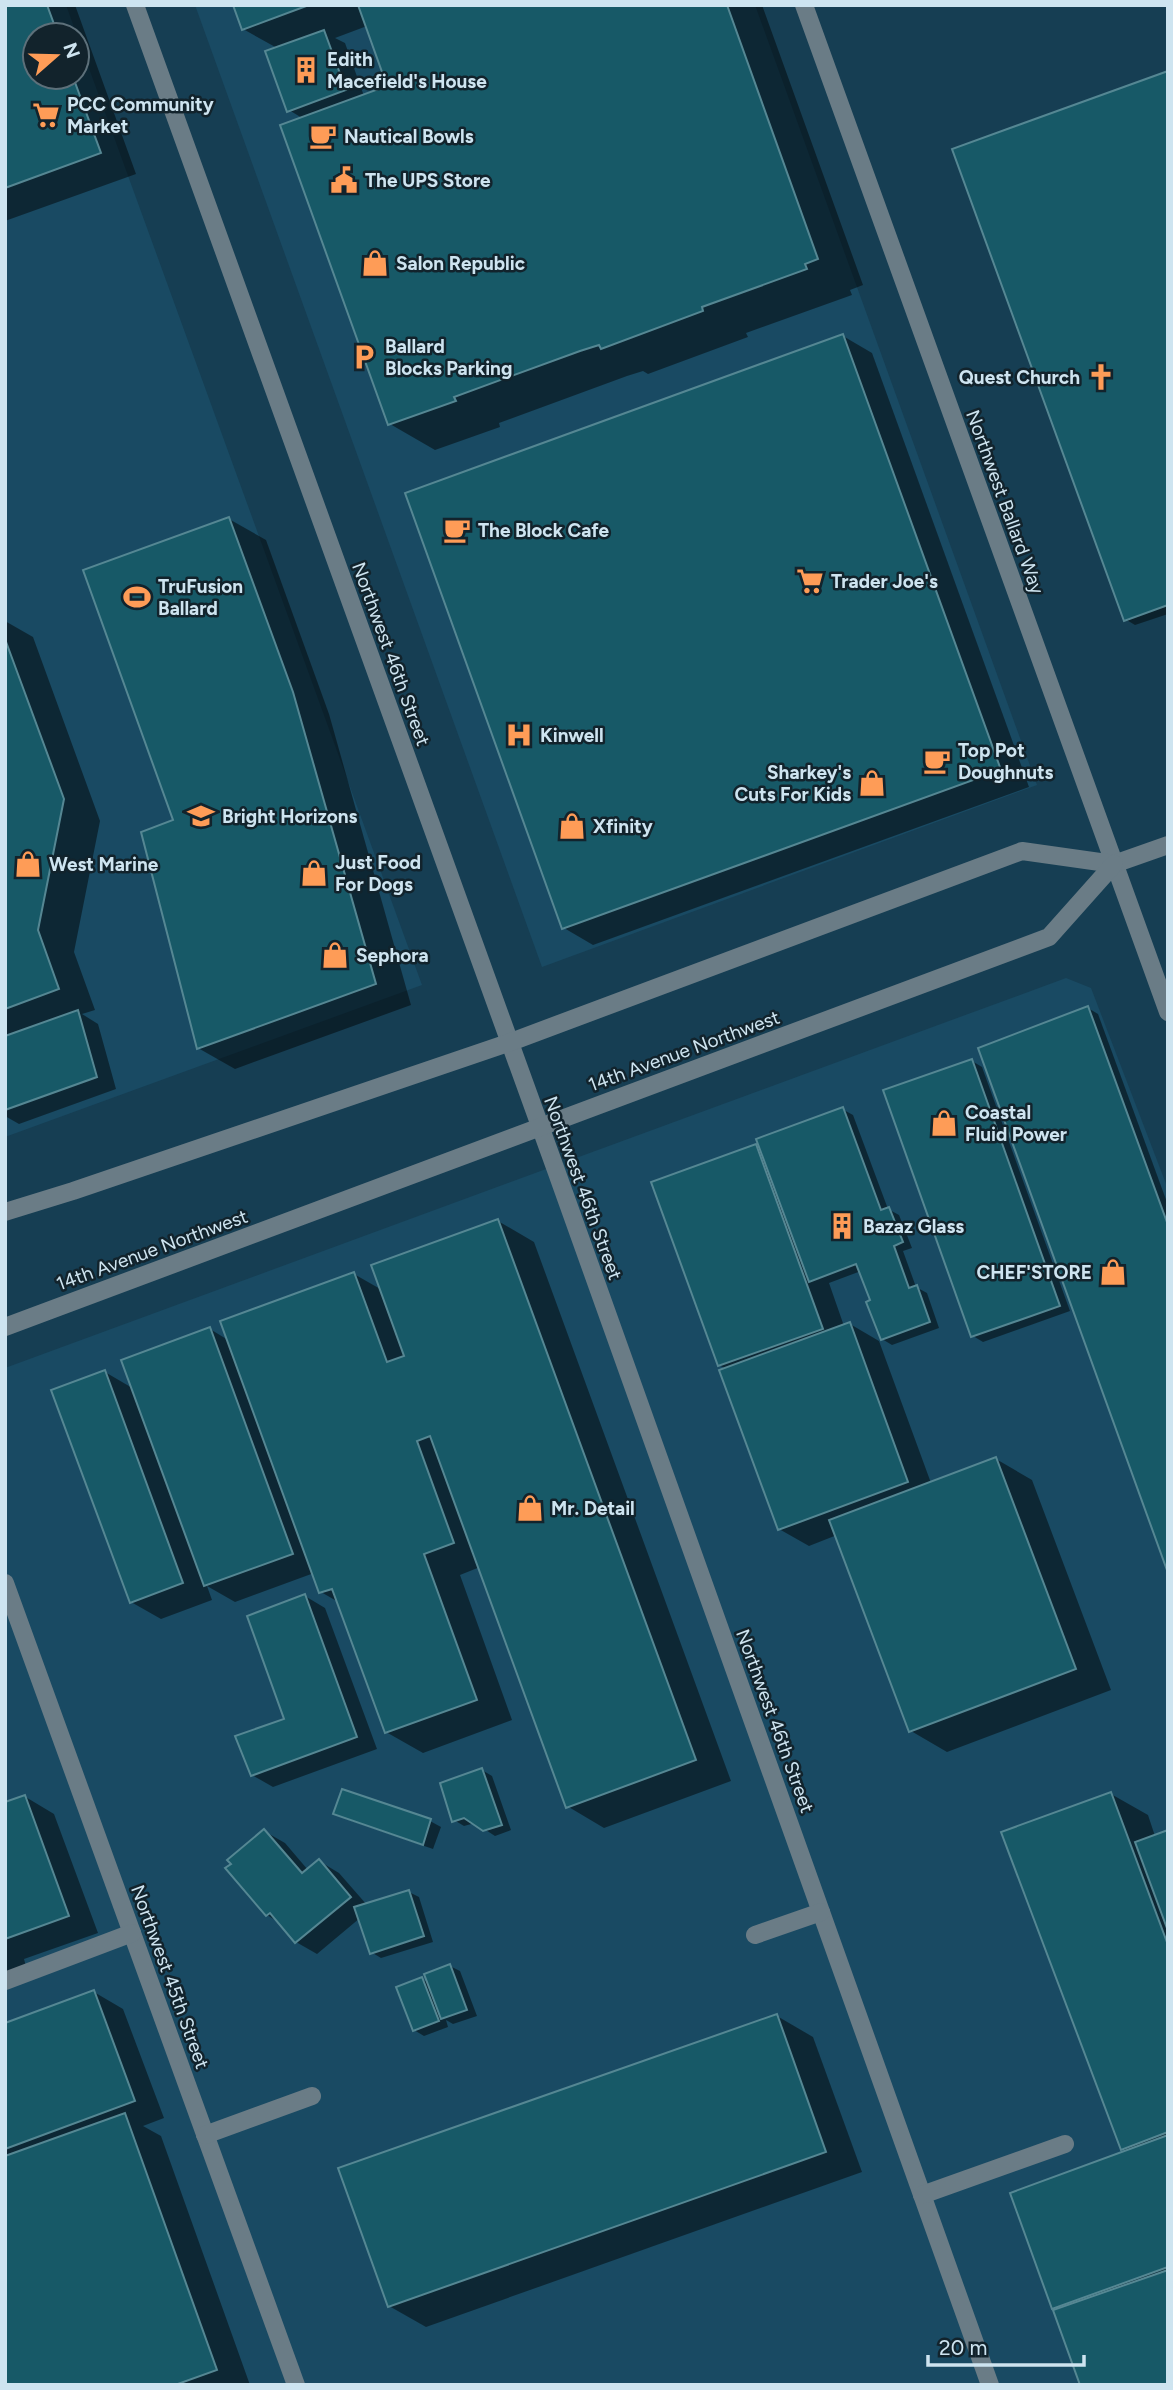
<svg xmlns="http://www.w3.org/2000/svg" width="1173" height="2390" font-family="Figtree,sans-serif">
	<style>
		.built { fill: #194a63; fill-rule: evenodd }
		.shadow { fill: #0007; fill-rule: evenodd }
		.building { fill: #175967; stroke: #558793; stroke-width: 2 }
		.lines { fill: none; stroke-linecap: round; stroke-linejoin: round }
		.minor { stroke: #6a7c86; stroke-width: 18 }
		.labels { text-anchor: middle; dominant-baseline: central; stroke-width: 5; stroke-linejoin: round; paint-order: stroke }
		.poi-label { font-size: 19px; font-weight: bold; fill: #cee4f0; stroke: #12232c; text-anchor: start }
		.street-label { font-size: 19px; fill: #cee4f0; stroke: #12232c }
	</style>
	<rect width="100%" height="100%" fill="#163e53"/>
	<g class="built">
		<path d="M5 5H66L422 985 5 1137ZM35 35H77V77H35Z"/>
		<path d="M195 5H755L1037 785 542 967Z"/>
		<path d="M1066 978 1091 988 1168 1189V2385H5V1368Z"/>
	</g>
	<g class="shadow">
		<path d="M5 5H75L136 174 5 221ZM35 35H77V77H35Z"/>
		<path d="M235 5H762L863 285 850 290 852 295 746 333 748 337 648 374 643 371 627 376 499 423 500 427 435 450 390 424 302 118 289 110 277 48 243 29ZM367 26 389 87 364 96 345 43 335 38Z"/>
		<path d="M1168 73V614L1135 625 1125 619Z"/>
		<path d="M843 336 872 353 1029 787 593 945 564 928Z"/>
		<path d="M229 519 266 540 329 714 411 1005 235 1069 198 1048Z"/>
		<path d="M5 621 33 637 100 821 74 952 95 1010 82 1014 98 1024 116 1089 19 1124 5 1116Z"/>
		<path d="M1088 1008 1098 1014 1168 1205V1567Z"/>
		<path d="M972 1061 982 1067 1070 1311 983 1342 973 1336Z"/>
		<path d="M842 1109 853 1115 888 1209 899 1215 912 1248 903 1251 916 1287 927 1293 939 1328 892 1345 882 1339 861 1271 829 1283 844 1326 850 1324 879 1341 931 1483 996 1459 1032 1480 1111 1690 947 1752 911 1731 837 1535 809 1546 779 1529 726 1369 719 1365 756 1146 761 1149Z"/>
		<path d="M498 1221 534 1242 731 1781 604 1828 567 1806 480 1567 460 1575 512 1720 423 1753 386 1732 340 1603 321 1592 314 1573 235 1602 207 1586 212 1600 161 1619 131 1602 105 1372 134 1389 210 1329 228 1340 354 1274 382 1290Z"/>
		<path d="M305 1596 325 1608 377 1749 273 1787 252 1775 286 1720Z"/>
		<path d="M482 1770 492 1776 511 1830 495 1836 475 1823 464 1826 454 1820Z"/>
		<path d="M343 1791 430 1821 441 1827 433 1849 346 1819 336 1813Z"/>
		<path d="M1111 1794 1148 1815 1155 1836 1168 1831V2385L1054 2308 1127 2152 1122 2149Z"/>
		<path d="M24 1796 54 1814 98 1933 24 1959 27 1970 5 1978V1802Z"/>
		<path d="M264 1831 285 1843 308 1870 319 1861 339 1873 367 1905 409 1892 419 1897 433 1942 381 1958 371 1952 360 1918 317 1954 296 1942 280 1923 267 1915Z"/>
		<path d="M450 1966 460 1971 477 2016 453 2024 446 2020 448 2027 424 2036 414 2030 422 1979 429 1983Z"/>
		<path d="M94 1992 123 2009 164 2118 143 2126 161 2136 250 2385H5V2024Z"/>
		<path d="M777 2016 813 2037 862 2172 426 2327 389 2306Z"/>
	</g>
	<g class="building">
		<path d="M5 5H47L58 35H35V77H73L101 153 5 188Z"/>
		<path d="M233 5H309L242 30Z"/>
		<path d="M358 5H727L818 259 805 264 807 269 702 307 703 311 601 349 599 345 580 351 454 397 456 401 388 425 280 125 387 86Z"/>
		<path d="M324 30 346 90 287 112 265 51Z"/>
		<path d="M1168 71V605L1124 621 952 149Z"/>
		<path d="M843 334 1001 770 562 929 405 493Z"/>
		<path d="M229 517 293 692 376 984 197 1049 141 832 173 820 83 570Z"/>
		<path d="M5 639 64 799 38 930 59 989 5 1009Z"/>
		<path d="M1088 1006 1168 1225V1573L978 1048Z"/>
		<path d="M78 1010 97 1077 5 1110V1036Z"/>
		<path d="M972 1059 1060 1306 971 1337 883 1090Z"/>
		<path d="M843 1107 881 1210 889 1207 903 1242 894 1246 909 1288 917 1285 930 1322 881 1340 866 1302 870 1300 856 1264 809 1282 756 1139Z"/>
		<path d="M756 1144 823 1329 718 1366 651 1182Z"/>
		<path d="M498 1219 696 1760 566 1808 430 1436 417 1441 454 1543 424 1554 477 1700 385 1733 332 1589 319 1593 220 1321 354 1272 387 1362 404 1356 371 1265Z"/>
		<path d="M850 1322 908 1482 778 1530 719 1370Z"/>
		<path d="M210 1327 293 1554 204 1586 121 1360Z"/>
		<path d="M105 1370 183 1583 130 1603 51 1390Z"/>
		<path d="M996 1457 1076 1669 909 1732 829 1520Z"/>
		<path d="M305 1594 357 1737 251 1776 235 1736 284 1719 247 1616Z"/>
		<path d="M482 1768 502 1825 483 1831 464 1818 452 1822 440 1783Z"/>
		<path d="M342 1789 431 1819 423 1845 333 1814Z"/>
		<path d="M1111 1792 1168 1945V2132L1121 2150 1001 1832Z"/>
		<path d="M25 1795 69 1916 5 1939V1802Z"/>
		<path d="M264 1829 302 1873 319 1859 351 1897 295 1943 270 1913 266 1916 225 1868 231 1864 227 1860Z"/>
		<path d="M1168 1830V1931L1135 1842Z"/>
		<path d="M409 1890 424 1936 370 1954 354 1907Z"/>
		<path d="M450 1964 467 2010 441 2019 424 1974Z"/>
		<path d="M422 1977 439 2021 413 2031 396 1987Z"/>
		<path d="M94 1990 135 2101 5 2149V2023Z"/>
		<path d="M777 2014 826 2152 388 2307 338 2168Z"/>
		<path d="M125 2113 217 2370 175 2385H5V2156Z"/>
		<path d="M1168 2135V2267L1052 2309 1010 2193Z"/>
		<path d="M1168 2270V2385H1080L1053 2310Z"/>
	</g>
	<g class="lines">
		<g class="minor">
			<path d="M135 5 557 1173 990 2385"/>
			<path d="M804 5 1168 1012"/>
			<path d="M5 1212 73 1191 508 1043 1022 851 1114 864 1168 845"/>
			<path d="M5 1327 1049 937 1114 864"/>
			<path d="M5 1583 296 2385"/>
			<path d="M755 1935 821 1912"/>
			<path d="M5 1981 132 1933"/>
			<path d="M205 2135 312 2096"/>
			<path d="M922 2195 1065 2144"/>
		</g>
	</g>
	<defs>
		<symbol id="building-bare" viewBox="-9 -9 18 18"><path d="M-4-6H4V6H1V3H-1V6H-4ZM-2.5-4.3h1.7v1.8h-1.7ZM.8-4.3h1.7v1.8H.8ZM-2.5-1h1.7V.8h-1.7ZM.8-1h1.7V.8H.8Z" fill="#fe9c57" stroke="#12232c" stroke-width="2.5" paint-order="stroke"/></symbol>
		<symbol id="supermarket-bare" viewBox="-9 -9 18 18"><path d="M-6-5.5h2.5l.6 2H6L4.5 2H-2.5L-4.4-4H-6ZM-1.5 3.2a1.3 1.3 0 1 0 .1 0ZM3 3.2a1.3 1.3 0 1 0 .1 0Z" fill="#fe9c57" stroke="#12232c" stroke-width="2.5" paint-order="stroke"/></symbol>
		<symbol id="cafe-bare" viewBox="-9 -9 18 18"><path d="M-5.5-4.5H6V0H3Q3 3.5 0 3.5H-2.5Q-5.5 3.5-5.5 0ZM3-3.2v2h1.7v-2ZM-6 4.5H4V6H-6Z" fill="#fe9c57" stroke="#12232c" stroke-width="2.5" paint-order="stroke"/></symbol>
		<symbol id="civic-bare" viewBox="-9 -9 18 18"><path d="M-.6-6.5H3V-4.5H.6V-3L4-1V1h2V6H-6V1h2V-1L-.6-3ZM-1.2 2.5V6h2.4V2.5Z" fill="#fe9c57" stroke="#12232c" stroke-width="2.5" paint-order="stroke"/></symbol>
		<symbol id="shop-bare" viewBox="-9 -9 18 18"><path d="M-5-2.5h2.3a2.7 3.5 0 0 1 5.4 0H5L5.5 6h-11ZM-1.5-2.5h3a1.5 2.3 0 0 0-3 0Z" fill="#fe9c57" stroke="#12232c" stroke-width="2.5" paint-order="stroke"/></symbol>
		<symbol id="parking-bare" viewBox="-9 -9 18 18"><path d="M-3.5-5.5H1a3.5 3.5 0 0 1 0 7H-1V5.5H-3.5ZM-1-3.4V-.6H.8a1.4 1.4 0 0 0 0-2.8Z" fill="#fe9c57" stroke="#12232c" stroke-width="2.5" paint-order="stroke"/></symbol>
		<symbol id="church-bare" viewBox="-9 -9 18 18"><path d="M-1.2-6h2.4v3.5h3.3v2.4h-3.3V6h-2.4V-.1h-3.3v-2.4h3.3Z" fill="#fe9c57" stroke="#12232c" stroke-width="2.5" paint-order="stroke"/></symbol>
		<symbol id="stadium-bare" viewBox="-9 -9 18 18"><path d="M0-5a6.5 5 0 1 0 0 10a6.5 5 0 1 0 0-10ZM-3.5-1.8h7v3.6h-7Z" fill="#fe9c57" stroke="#12232c" stroke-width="2.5" paint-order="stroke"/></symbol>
		<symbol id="hospital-bare" viewBox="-9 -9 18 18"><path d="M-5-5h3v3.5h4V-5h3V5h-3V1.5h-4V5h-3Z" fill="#fe9c57" stroke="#12232c" stroke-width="2.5" paint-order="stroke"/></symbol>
		<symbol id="school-bare" viewBox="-9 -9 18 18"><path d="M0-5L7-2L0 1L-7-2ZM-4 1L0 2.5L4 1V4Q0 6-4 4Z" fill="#fe9c57" stroke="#12232c" stroke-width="2.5" paint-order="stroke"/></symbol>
	</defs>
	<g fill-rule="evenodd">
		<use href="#building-bare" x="287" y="51" width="38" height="38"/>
		<use href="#supermarket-bare" x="27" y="96" width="38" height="38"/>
		<use href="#cafe-bare" x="304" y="117" width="38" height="38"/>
		<use href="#civic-bare" x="325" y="161" width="38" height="38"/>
		<use href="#shop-bare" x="356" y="244" width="38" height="38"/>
		<use href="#parking-bare" x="345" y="338" width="38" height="38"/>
		<use href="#church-bare" x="1082" y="358" width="38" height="38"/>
		<use href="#cafe-bare" x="438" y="511" width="38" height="38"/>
		<use href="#supermarket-bare" x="791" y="562" width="38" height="38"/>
		<use href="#stadium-bare" x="118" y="578" width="38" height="38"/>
		<use href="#hospital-bare" x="500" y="716" width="38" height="38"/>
		<use href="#cafe-bare" x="918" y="742" width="38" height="38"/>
		<use href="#shop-bare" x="853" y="764" width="38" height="38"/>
		<use href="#school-bare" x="182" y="797" width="38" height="38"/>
		<use href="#shop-bare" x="553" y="807" width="38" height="38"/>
		<use href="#shop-bare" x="9" y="845" width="38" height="38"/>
		<use href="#shop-bare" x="295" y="854" width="38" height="38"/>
		<use href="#shop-bare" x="316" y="936" width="38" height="38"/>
		<use href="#shop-bare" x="925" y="1104" width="38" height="38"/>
		<use href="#building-bare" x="823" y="1207" width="38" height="38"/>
		<use href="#shop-bare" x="1094" y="1253" width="38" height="38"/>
		<use href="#shop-bare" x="511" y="1489" width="38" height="38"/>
	</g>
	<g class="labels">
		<g class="poi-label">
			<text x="327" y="59">Edith<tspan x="327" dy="22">Macefield's House</tspan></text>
			<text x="67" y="104">PCC Community<tspan x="67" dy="22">Market</tspan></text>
			<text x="344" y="136">Nautical Bowls</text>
			<text x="365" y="180">The UPS Store</text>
			<text x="396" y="263">Salon Republic</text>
			<text x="385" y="346">Ballard<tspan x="385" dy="22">Blocks Parking</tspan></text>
			<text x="1080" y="377" text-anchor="end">Quest Church</text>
			<text x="478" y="530">The Block Cafe</text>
			<text x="831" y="581">Trader Joe's</text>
			<text x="158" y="586">TruFusion<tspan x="158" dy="22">Ballard</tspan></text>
			<text x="540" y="735">Kinwell</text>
			<text x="958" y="750">Top Pot<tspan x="958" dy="22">Doughnuts</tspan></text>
			<text x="851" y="772" text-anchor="end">Sharkey's<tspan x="851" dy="22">Cuts For Kids</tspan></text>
			<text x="222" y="816">Bright Horizons</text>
			<text x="593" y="826">Xfinity</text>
			<text x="335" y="862">Just Food<tspan x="335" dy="22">For Dogs</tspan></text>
			<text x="49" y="864">West Marine</text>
			<text x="356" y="955">Sephora</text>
			<text x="965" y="1112">Coastal<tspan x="965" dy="22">Fluid Power</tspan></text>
			<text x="863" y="1226">Bazaz Glass</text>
			<text x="1092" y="1272" text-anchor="end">CHEF'STORE</text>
			<text x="551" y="1508">Mr. Detail</text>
		</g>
		<g class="street-label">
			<text transform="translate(1005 502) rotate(70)">Northwest Ballard Way</text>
			<text transform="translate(391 654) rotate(70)">Northwest 46th Street</text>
			<text transform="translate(684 1051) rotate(-20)">14th Avenue Northwest</text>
			<text transform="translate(583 1188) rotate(70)">Northwest 46th Street</text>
			<text transform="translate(152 1250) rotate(-20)">14th Avenue Northwest</text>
			<text transform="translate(775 1721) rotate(70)">Northwest 46th Street</text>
			<text transform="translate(170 1977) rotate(70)">Northwest 45th Street</text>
		</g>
	</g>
	<rect width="1173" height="2390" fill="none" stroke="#cee4f0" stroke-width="14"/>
	<g transform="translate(56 56) rotate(70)"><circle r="33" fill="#12232c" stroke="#5d707a" stroke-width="2"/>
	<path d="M0-5L12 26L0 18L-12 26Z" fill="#fe9c57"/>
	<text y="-10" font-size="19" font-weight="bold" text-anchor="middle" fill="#cee4f0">N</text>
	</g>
	<path d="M928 2355v10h156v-10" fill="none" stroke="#cee4f0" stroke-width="3.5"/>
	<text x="939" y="2355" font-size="21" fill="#cee4f0" stroke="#12232c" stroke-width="5" paint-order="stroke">20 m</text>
</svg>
